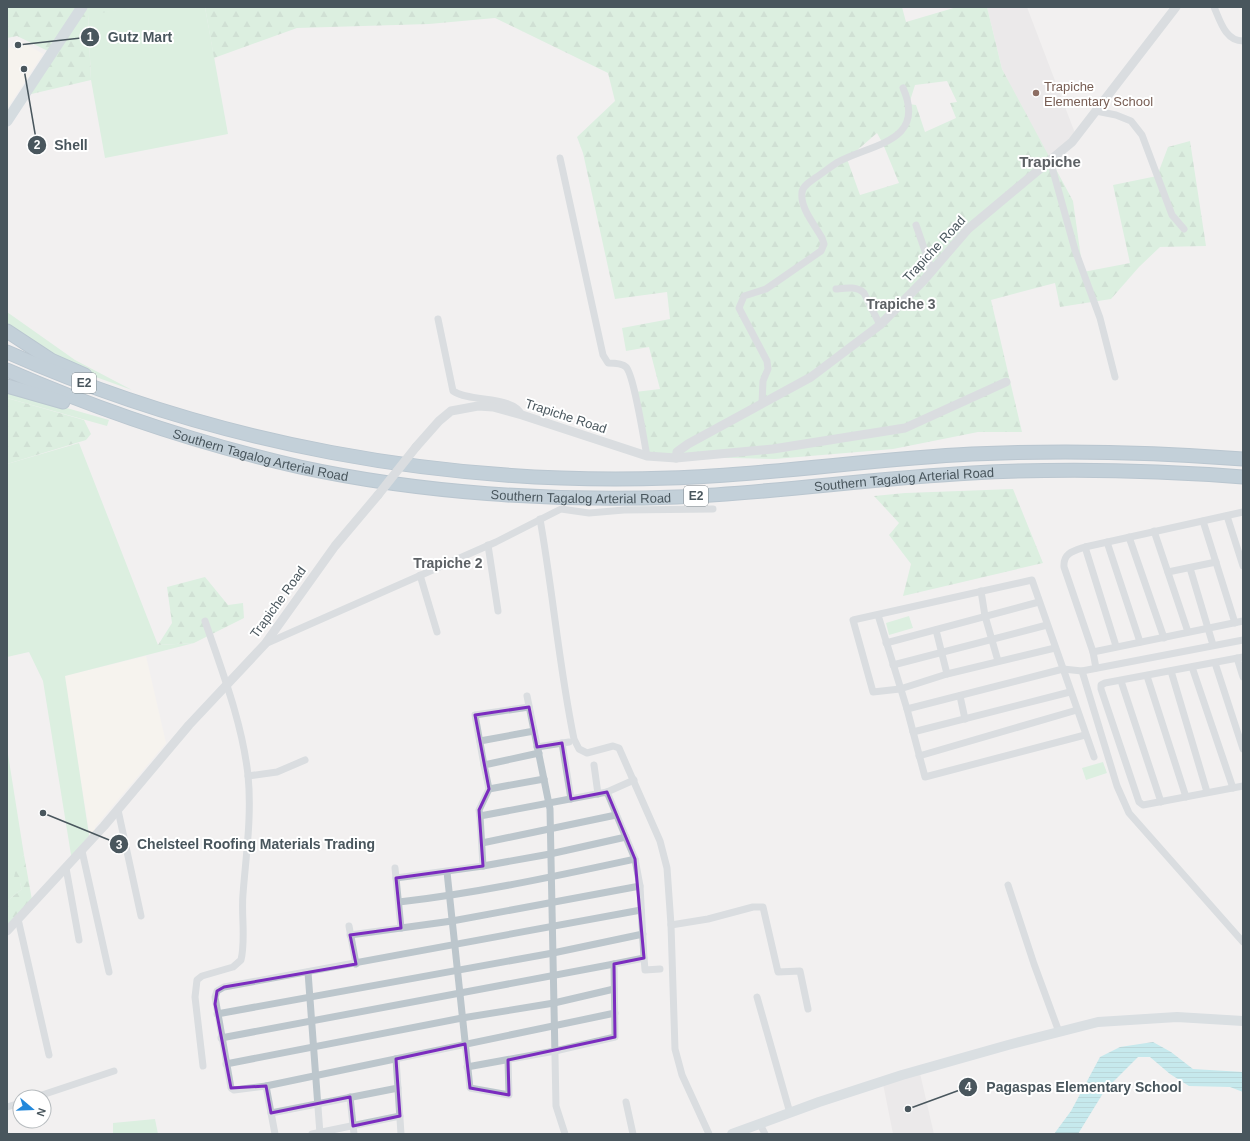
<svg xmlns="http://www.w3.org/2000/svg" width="1250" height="1141" font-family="Arial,sans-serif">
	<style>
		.commercial { fill: #fbf5eb }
		.education { fill: #e3e1e2 }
		.green { fill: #c1edcd }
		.forest { fill: url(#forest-firs); fill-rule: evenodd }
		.water { fill: url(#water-rules) }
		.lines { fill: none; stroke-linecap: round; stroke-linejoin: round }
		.motorway-casing { stroke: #7593a8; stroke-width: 15 }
		.minor { stroke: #bcc6cc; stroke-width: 7 }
		.tertiary { stroke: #bcc6cc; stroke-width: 9 }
		.secondary { stroke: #bdc9d1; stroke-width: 10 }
		.primary { stroke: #b1c3cd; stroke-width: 11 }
		.motorway { stroke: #8aa8bc; stroke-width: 13 }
		.tertiary-bridge { stroke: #bcc6cc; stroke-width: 9 }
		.marked { fill: none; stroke: #7b2cbf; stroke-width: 3; stroke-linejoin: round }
		.education-dot { fill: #8d6e63; stroke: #fff; stroke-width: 1.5 }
		.labels { text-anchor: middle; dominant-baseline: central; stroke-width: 4; stroke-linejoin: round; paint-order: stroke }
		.shield { fill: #fff; stroke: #80898e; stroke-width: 1 }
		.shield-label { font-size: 12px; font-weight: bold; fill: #49565d }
		.education-label { font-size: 13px; fill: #785e54; stroke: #fff; text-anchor: start }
		.street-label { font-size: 13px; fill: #49565d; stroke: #fff }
		.neighbourhood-label { font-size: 14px; font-weight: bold; fill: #5d6165; stroke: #fff }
		.quarter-label { font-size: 15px; font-weight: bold; fill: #5d6165; stroke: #fff }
		.leader { fill: none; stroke: #49565d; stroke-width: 1.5 }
		.callout-dot { fill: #49565d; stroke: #fff; stroke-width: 1.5 }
		.mark-label { font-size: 12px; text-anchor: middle; font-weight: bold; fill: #fff }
		.callout-label { font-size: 14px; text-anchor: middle; font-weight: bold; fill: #49565d; stroke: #fff; stroke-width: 4; stroke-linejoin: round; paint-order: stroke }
	</style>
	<defs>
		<pattern id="forest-firs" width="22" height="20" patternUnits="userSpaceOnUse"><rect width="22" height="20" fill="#c1edcd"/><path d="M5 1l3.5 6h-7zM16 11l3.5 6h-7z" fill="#a7cdb2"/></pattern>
		<pattern id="water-rules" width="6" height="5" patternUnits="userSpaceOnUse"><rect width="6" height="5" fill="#90e0e8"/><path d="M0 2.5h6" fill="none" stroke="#78b8bf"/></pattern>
	</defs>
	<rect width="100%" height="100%" fill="#f2f0f0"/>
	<g class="commercial">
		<path d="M21 41 43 54 7 109V51L10 47 15 49Z"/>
		<path d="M146 656 166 743 95 827V832L90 837 64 676Z"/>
	</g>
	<g class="education">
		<path d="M987 7H1027L1075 133 1047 160 1002 69Z"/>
		<path d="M920 1073 934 1134H893L883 1084Z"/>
	</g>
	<g class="green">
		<path d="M138 7H205L228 134 105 158 91 80 88 14Z"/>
		<path d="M7 312 75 360 132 390 79 371 7 325Z"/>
		<path d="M7 391 109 420 107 426 7 398Z"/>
		<path d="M79 443 158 645 194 643 65 676 89 835V843L72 861 43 681 29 652 7 657V464Z"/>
		<path d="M909 616 913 628 889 635 886 623Z"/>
		<path d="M7 748 24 855 22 857 20 883 22 889 7 901Z"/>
		<path d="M1103 762 1107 773 1086 780 1082 768Z"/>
		<path d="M155 1119 158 1134H113V1123Z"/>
	</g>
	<g class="forest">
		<path d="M7 7H138L88 15 91 80 23 96 52 53 17 36 7 38Z"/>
		<path d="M205 7H902L906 22 957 7H987L1002 69 1073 201 1083 272 1130 263 1113 185 1157 176 1168 147 1190 141 1206 246 1160 247 1139 267 1111 299 1060 307 1055 283 991 300 1022 432H978L893 449 775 459 647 456 635 392 660 389 649 347 626 351 622 328 670 319 667 292 615 299 583 153 577 137 615 101 608 73 495 18 429 24 297 28 214 58ZM947 81 957 102 950 103 956 118 925 132 916 105 909 104 915 85ZM877 133 883 144 899 183 860 195 847 159Z"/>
		<path d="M7 398 84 420 91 434 86 440 7 464Z"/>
		<path d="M1013 489 1043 563 903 596 911 564 889 535 899 523 874 496 905 493Z"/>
		<path d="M205 577 228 605 243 603 244 618 194 643 158 645 172 623 167 587Z"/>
		<path d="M24 855 32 900 7 927V901L22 889 20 883 14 878 17 861Z"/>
	</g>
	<path class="water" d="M1153 1042 1171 1052 1193 1069 1243 1072V1092L1230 1087 1189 1086 1170 1074 1150 1057H1138L1105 1090 1078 1134H1054L1071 1111 1100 1057 1120 1047Z"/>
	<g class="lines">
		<defs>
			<g id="motorway">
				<path d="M7 331 51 360 85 375"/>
				<path d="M7 352C214 444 444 486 670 478 771 475 871 459 972 454 1063 450 1153 452 1243 459"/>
				<path id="s1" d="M7 370C101 411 200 444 300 467 420 493 554 502 677 497 775 493 873 478 972 473 1062 468 1153 470 1243 477"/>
				<path d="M7 386 63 402"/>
			</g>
		</defs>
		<use href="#motorway" class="motorway-casing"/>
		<g class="minor">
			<path d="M1214 7C1220 20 1225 41 1243 41"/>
			<path d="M1096 111 1116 115 1131 121 1142 135 1172 215 1184 229"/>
			<path d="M560 158 603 355 608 363C614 363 622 363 626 367 634 375 644 441 647 456"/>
			<path d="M1050 160 1075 250 1100 318 1115 377"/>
			<path d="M916 225 932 271"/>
			<path d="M836 289C846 288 857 286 864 293L880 325"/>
			<path d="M438 319 453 391C471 403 513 395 522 415"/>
			<path d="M762 403 763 381 768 369 767 361 739 308 744 296 766 289 821 251 824 244 822 238C815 225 800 208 802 193 802 186 810 182 815 178 823 173 830 167 838 162 871 144 927 142 903 88"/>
			<path d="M1243 512 1085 547C1073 551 1063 553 1064 567L1093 652 1243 621"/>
			<path d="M1227 516 1243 566"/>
			<path d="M540 519C553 592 559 667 574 739L579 749 587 753 613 746 619 748 660 841 667 868 671 925 675 1049 682 1075 709 1134"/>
			<path d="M1203 521 1235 623"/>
			<path d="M1154 531 1188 632"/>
			<path d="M1129 537 1164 638"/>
			<path d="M1107 542 1140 642"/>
			<path d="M488 545 498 611"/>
			<path d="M1085 547 1116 646"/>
			<path d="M1190 568 1213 645"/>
			<path d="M1168 572 1216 562"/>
			<path d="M420 575 437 632"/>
			<path d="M981 591 985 616 998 661"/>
			<path d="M878 615 907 709 925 777 1085 735"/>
			<path d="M936 630 947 674 900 689 873 692 853 620 1032 580 1094 757"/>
			<path d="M886 643 1039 602"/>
			<path d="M265 644 496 542 561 509 589 513 624 510 713 509"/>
			<path d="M1093 652 1096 668"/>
			<path d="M1243 657 1105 683 1101 685V689L1139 802 1143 805 1243 786"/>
			<path d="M1237 658 1243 677"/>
			<path d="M1215 663 1243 749"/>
			<path d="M893 665 1047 625"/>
			<path d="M1192 667 1233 788"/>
			<path d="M1082 671 1117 786 1129 813 1243 942"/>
			<path d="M1171 671 1207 792"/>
			<path d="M947 674 1055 648"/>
			<path d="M1147 676 1186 797"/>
			<path d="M1121 681 1161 802"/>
			<path d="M527 696 550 809 556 1106 565 1134"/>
			<path d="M960 696 965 719"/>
			<path d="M907 709 1063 669 1082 671 1243 640"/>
			<path d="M913 732 1070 692"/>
			<path d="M480 741 534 731"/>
			<path d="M562 743 571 799"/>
			<path d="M537 747 569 742"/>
			<path d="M919 756 1077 710"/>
			<path d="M484 765 475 715 529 707"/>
			<path d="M594 765 598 794"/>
			<path d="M248 776 277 772 305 760"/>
			<path d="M489 789 544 779"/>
			<path d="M607 792 634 780"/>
			<path d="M118 810 141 916"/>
			<path d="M480 816 479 810 489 789 484 765 539 753"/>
			<path d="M482 843 616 815"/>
			<path d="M82 851 109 972"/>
			<path d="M483 866 550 854 626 837"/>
			<path d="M66 868 79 940"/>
			<path d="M395 868 401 928"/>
			<path d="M447 872 470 1088 509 1095 508 1060"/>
			<path d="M396 878 483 866 480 816 607 792 635 859 640 886 644 958 614 964 615 1037 555 1051 467 1067"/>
			<path d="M1008 885 1034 964 1059 1032"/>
			<path d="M399 902C478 893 556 876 635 859"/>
			<path d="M18 919 49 1055"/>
			<path d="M671 925 708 919 753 907H763L778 972 800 971 808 1009"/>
			<path d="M349 926 356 964"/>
			<path d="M350 935 452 921 640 886"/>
			<path d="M644 958 645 970 660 969"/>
			<path d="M308 972 320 1134"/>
			<path d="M757 997 790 1113"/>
			<path d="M615 1013 266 1086 234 1090 231 1088 215 997 217 991 224 987 641 910"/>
			<path d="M217 1014 553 953 643 934"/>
			<path d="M221 1038 614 964"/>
			<path d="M396 1059 401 1134"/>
			<path d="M226 1064 462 1018 554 1003 614 989"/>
			<path d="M203 1066 195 997 197 980 202 976 233 967 241 960C246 939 241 915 243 894 246 855 252 815 248 775 242 722 222 671 205 621"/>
			<path d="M266 1086 275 1134"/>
			<path d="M36 1097 114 1071"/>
			<path d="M350 1097 354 1134"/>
			<path d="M626 1102 633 1134"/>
			<path d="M7 1107 20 1103"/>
			<path d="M271 1113 398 1088"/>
			<path d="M760 1124 765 1134"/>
			<path d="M312 1134 400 1116"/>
		</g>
		<g class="tertiary">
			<path d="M416 447 439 421 451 411 478 406 493 407 522 415 647 456 676 458 677 452 688 444 811 377 880 325 924 280 968 229 1072 142 1176 7"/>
			<path d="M676 458 773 449 905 428 1006 382"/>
			<path d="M7 931 104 826 189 725 265 644 335 546 378 495"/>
		</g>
		<path class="secondary" d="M732 1134 819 1102 902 1075 1008 1045 1098 1022 1177 1017 1243 1021"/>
		<path class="primary" d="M7 121 82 7"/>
		<use href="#motorway" class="motorway"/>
		<path class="tertiary-bridge" d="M378 495 416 447"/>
	</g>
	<path d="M0 0H1250V1141H0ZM529 707 537 747 562 743 571 799 607 792 635 859 644 958 614 964 615 1037 508 1060 509 1095 470 1088 465 1044 396 1059 400 1116 353 1126 350 1097 271 1113 266 1086 231 1088 215 1004 217 991 224 987 356 964 350 935 401 928 396 878 483 866 479 810 489 789 475 715Z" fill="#f2f0f0" fill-opacity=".55" fill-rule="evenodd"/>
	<path class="marked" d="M529 707 537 747 562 743 571 799 607 792 635 859 644 958 614 964 615 1037 508 1060 509 1095 470 1088 465 1044 396 1059 400 1116 353 1126 350 1097 271 1113 266 1086 231 1088 215 1004 217 991 224 987 356 964 350 935 401 928 396 878 483 866 479 810 489 789 475 715Z"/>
	<circle class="education-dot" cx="1036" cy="93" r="4"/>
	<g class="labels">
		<g class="shield">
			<rect x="72" y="373" width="24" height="20" rx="3"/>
			<rect x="684" y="486" width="24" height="20" rx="3"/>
		</g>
		<g class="shield-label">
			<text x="84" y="383">E2</text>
			<text x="696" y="496">E2</text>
		</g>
		<g class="education-label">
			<text x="1044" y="86">Trapiche<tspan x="1044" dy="15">Elementary School</tspan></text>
		</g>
		<g class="street-label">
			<text transform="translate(934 249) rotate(-47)">Trapiche Road</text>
			<text transform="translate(566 416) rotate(18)">Trapiche Road</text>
			<text stroke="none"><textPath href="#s1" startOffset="268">Southern Tagalog Arterial Road</textPath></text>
			<text stroke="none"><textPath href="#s1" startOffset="916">Southern Tagalog Arterial Road</textPath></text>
			<text stroke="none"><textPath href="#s1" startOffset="592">Southern Tagalog Arterial Road</textPath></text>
			<text transform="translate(278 602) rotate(-54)">Trapiche Road</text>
		</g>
		<g class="neighbourhood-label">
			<text x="901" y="304">Trapiche 3</text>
			<text x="448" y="563">Trapiche 2</text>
		</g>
		<g class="quarter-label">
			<text x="1050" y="161">Trapiche</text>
		</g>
	</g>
	<path class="leader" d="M18 45L90 37M24 69L37 145M43 813L119 844M908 1109L968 1087"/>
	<g class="callout-dot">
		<circle cx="18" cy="45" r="4"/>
		<circle cx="24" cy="69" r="4"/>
		<circle cx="43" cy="813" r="4"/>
		<circle cx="908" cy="1109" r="4"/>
		<circle cx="90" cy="37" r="10"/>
		<circle cx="37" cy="145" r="10"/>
		<circle cx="119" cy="844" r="10"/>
		<circle cx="968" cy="1087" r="10"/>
	</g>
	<g class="mark-label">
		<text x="90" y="41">1</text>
		<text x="37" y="149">2</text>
		<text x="119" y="849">3</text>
		<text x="968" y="1091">4</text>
	</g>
	<g class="callout-label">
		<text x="140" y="42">Gutz Mart</text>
		<text x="71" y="150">Shell</text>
		<text x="256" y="849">Chelsteel Roofing Materials Trading</text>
		<text x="1084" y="1092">Pagaspas Elementary School</text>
	</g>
	<rect width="1250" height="1141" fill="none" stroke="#49565d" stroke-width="16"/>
	<g transform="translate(32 1109) rotate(109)"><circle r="19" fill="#ffffff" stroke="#b6bbbe"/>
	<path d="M0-3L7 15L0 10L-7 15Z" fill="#2288db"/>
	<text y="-6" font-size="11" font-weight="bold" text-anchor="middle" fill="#49565d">N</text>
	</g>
</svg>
